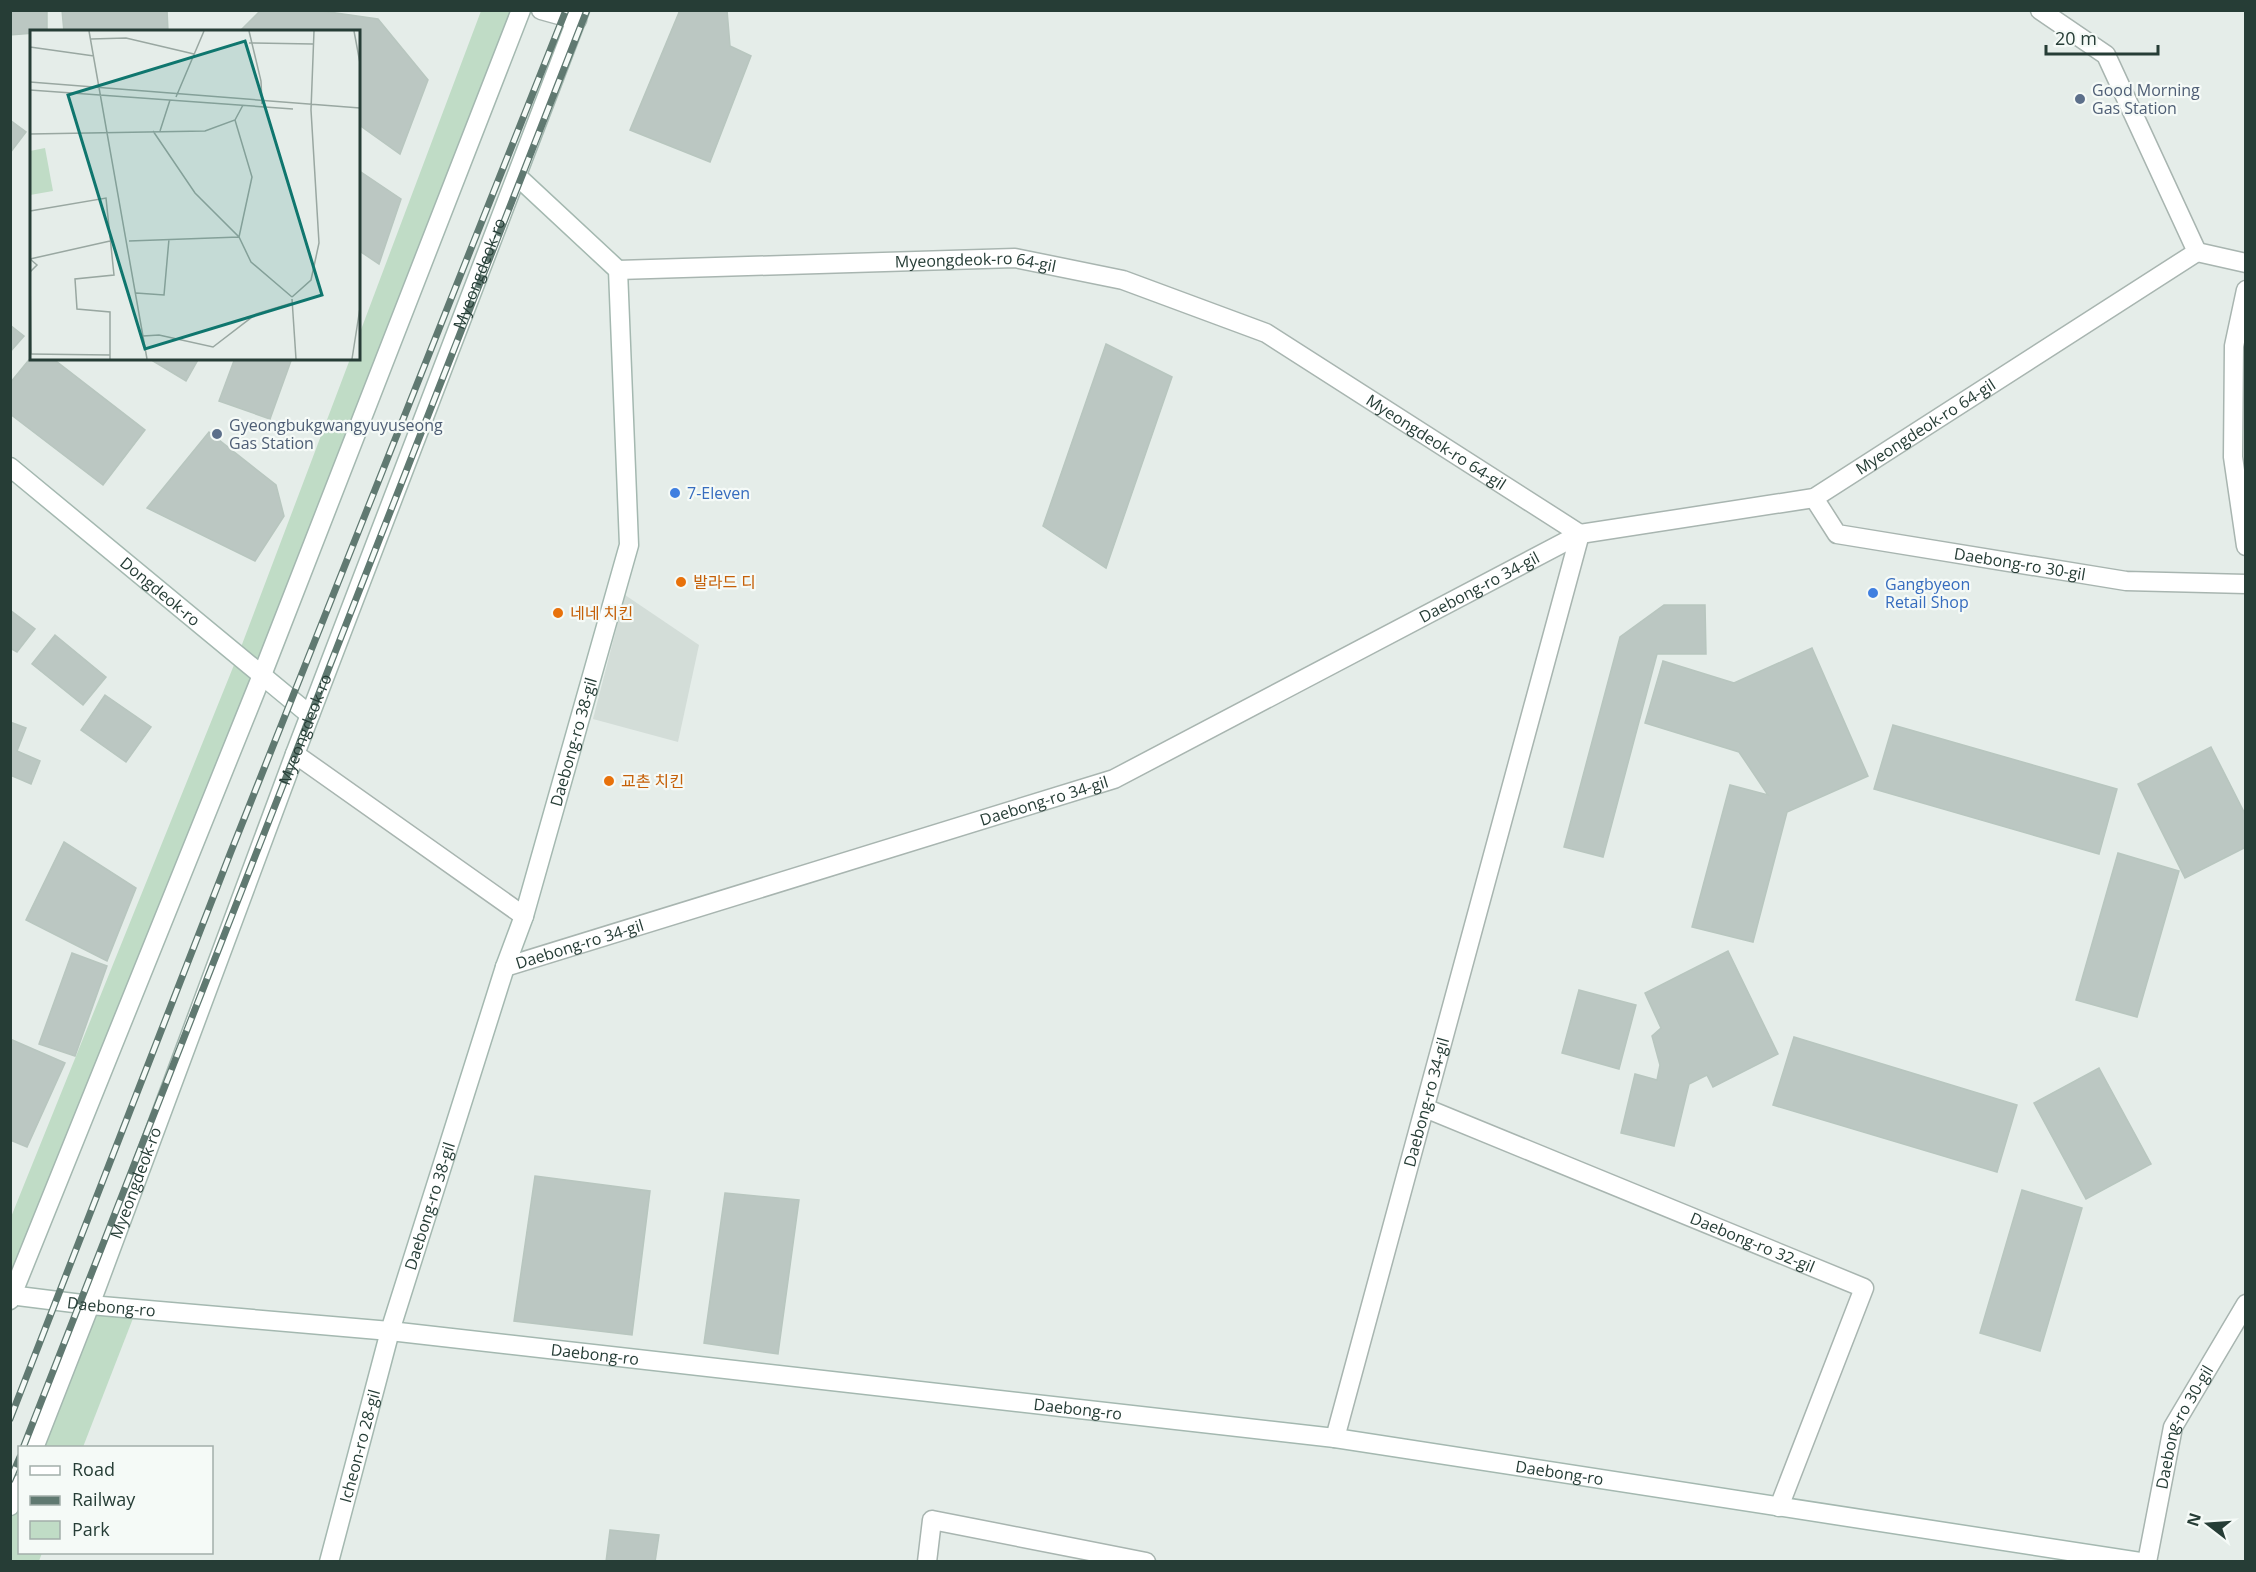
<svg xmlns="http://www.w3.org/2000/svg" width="2256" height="1572" font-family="'Open Sans','Noto Sans KR',sans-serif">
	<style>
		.built { fill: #d3ddd8 }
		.green { fill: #c0dcc6 }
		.building { fill: #bbc7c2; stroke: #b8c6bf; stroke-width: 1.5 }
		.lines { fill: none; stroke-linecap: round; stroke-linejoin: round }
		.lane-casing { stroke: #a8b5b0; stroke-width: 21 }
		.street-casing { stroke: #a8b5b0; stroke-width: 21 }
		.secondary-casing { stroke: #a4b8b0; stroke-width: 21 }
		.lane { stroke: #fff; stroke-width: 18 }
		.street { stroke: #fff; stroke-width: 18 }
		.secondary { stroke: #fff; stroke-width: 18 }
		.rail-casing { stroke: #607971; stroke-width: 7 }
		.rail { stroke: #f5faf7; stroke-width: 4.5; stroke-dasharray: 14; stroke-linecap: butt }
		.service-dot { fill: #5c6f8a; stroke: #f5faf7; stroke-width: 2 }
		.shop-dot { fill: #3f7fe0; stroke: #f5faf7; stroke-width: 2 }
		.food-dot { fill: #e8710a; stroke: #f5faf7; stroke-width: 2 }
		.labels { text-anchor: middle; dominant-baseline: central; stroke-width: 4.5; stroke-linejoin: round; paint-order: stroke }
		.service-label { font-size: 16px; fill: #4e5e75; stroke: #f5faf7; text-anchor: start }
		.street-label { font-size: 16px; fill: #263d36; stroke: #f5faf7 }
		.shop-label { font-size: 16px; fill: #366cbe; stroke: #f5faf7; text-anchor: start }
		.food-label { font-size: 16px; fill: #c56008; stroke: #f5faf7; text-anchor: start }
		.inset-road { fill: none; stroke: #99a7a1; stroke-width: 1.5 }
		.view { fill: #0f766e; fill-opacity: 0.15; stroke: #0f766e; stroke-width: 3 }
		.inset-edge { fill: none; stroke: #263d36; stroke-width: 3 }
	</style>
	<rect width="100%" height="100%" fill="#e5ede9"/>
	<path class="built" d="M625 595 699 645 678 742 593 719Z"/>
	<g class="green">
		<path d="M481 11H521L11 1295V1217L238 655 350 359 358 358 359 335Z"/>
		<path d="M90 1305 137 1308 83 1447 34 1448Z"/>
		<path d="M19 1483 20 1552 42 1553 39 1561H11L10 1506Z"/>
	</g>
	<g class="building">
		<path d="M10 10H47V32L10 35Z"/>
		<path d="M62 10H167L168 31 64 32Z"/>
		<path d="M261 10H315L378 19 428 80 400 154 358 124V32H239Z"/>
		<path d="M680 10H727L730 46 751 56 710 162 630 130Z"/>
		<path d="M10 120 26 132 10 153Z"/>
		<path d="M358 170 401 199 379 264 358 250Z"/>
		<path d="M10 325 24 336 10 352Z"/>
		<path d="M1106 344 1172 377 1106 568 1043 526Z"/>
		<path d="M32 356V358H52L145 430 103 485 10 414V383Z"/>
		<path d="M148 358H199L186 381Z"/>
		<path d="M235 358H292L270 419 219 401Z"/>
		<path d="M209 432 276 485 284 516 255 561 147 508Z"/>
		<path d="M1664 605H1705L1706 654H1657L1603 857 1564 847 1620 637Z"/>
		<path d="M10 610 35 629 17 652 10 648Z"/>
		<path d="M55 635 106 677 83 705 32 664Z"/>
		<path d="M1812 648 1868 776 1787 812 1753 942 1692 927 1730 785 1768 795 1739 752 1645 723 1663 661 1734 683Z"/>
		<path d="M105 695 151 727 126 762 81 730Z"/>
		<path d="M10 722 26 728 17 751 40 761 31 784 10 775Z"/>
		<path d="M1893 725 2117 789 2099 854 1874 789Z"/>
		<path d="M2211 747 2246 816V847L2185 878 2138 784Z"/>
		<path d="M64 842 136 888 107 961 26 920Z"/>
		<path d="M2118 853 2179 871 2137 1017 2076 1000Z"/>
		<path d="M1728 951 1778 1054 1713 1087 1707 1075 1689 1084 1674 1146 1621 1133 1635 1074 1657 1080 1660 1065 1652 1036 1661 1028 1645 993Z"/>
		<path d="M72 953 107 966 75 1056 39 1044Z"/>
		<path d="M1579 990 1636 1005 1619 1069 1562 1053Z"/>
		<path d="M1794 1037 2017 1105 1997 1172 1773 1105Z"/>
		<path d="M10 1039 65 1063 27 1147 10 1140Z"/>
		<path d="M2099 1068 2151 1164 2086 1199 2034 1103Z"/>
		<path d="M535 1176 650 1191 632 1335 514 1321Z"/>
		<path d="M2022 1190 2082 1208 2040 1351 1980 1333Z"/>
		<path d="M725 1193 799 1200 778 1354 704 1343Z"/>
		<path d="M610 1530 659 1535 655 1562H606Z"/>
	</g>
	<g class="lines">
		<defs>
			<g id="lane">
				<path id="s1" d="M1814 498 1837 534 2126 581 2246 584"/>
			</g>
			<g id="street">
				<path d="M541 10 577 20"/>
				<path d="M2040 10 2106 55 2197 252"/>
				<path d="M2197 252 2246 263"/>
				<path id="s2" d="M618 270 1015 258 1123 280 1266 333 1580 534"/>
				<path d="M2246 290 2234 346 2233 457 2246 546"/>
				<path d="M295 754 524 916"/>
				<path id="s3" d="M505 967 1114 779 1580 534 1814 498 2197 252"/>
				<path id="s4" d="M1425 1108 1864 1288 1779 1507"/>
				<path id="s5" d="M1335 1438 1580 534"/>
				<path d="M927 1562 932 1520 1146 1562"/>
				<path id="s6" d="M2147 1562 2173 1427 2246 1304"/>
			</g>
			<g id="secondary">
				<path id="s7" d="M10 467 310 715"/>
				<path id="s8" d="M10 1295 90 1305 390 1331 1335 1438 2140 1562"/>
				<path d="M10 1300 262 675 521 10"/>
				<path id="s9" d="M34 1448 90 1305 295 754 580 10"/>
				<path d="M10 1506 20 1484"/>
				<path id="s10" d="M329 1562 390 1331 505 967 524 916 629 545 618 270 517 176"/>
			</g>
		</defs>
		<use href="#lane" class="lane-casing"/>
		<use href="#street" class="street-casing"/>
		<use href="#secondary" class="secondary-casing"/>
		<use href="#lane" class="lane"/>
		<use href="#street" class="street"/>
		<use href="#secondary" class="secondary"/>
		<defs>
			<g id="rail">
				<path d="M10 1419 230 854 566 10"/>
				<path id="s11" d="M23 1448 587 10"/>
				<path d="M10 1480 20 1457"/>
			</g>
		</defs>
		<use href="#rail" class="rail-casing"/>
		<use href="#rail" class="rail"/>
	</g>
	<g class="service-dot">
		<circle cx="2080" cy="99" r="6"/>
		<circle cx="217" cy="434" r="6"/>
	</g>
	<g class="shop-dot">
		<circle cx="675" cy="493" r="6"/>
		<circle cx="1873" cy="593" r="6"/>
	</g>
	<g class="food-dot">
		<circle cx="681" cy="582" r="6"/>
		<circle cx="558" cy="613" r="6"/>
		<circle cx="609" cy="781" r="6"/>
	</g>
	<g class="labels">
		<g class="service-label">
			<text x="2092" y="90">Good Morning<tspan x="2092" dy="18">Gas Station</tspan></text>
			<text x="229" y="425">Gyeongbukgwangyuyuseong<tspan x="229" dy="18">Gas Station</tspan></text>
		</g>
		<g class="street-label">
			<text stroke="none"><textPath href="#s2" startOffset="358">Myeongdeok-ro 64-gil</textPath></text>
			<text stroke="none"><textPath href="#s9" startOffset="1256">Myeongdeok-ro</textPath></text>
			<text stroke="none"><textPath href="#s3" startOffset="1533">Myeongdeok-ro 64-gil</textPath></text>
			<text stroke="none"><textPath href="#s2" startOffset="862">Myeongdeok-ro 64-gil</textPath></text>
			<text stroke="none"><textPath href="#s1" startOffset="228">Daebong-ro 30-gil</textPath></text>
			<text stroke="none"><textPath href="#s3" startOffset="1050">Daebong-ro 34-gil</textPath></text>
			<text stroke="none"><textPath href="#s7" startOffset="195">Dongdeok-ro</textPath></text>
			<text stroke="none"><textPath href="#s11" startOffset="772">Myeongdeok-ro</textPath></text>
			<text stroke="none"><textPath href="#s10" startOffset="856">Daebong-ro 38-gil</textPath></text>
			<text stroke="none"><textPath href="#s3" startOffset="564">Daebong-ro 34-gil</textPath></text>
			<text stroke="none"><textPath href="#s3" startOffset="78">Daebong-ro 34-gil</textPath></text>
			<text stroke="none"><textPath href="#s5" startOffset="348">Daebong-ro 34-gil</textPath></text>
			<text stroke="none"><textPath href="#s9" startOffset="284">Myeongdeok-ro</textPath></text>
			<text stroke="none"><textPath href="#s10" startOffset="370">Daebong-ro 38-gil</textPath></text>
			<text stroke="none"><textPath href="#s4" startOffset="354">Daebong-ro 32-gil</textPath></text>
			<text stroke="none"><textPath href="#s8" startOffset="102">Daebong-ro</textPath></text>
			<text stroke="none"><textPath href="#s8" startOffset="588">Daebong-ro</textPath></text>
			<text stroke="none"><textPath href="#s8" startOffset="1074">Daebong-ro</textPath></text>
			<text stroke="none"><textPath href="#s6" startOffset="141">Daebong-ro 30-gil</textPath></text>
			<text stroke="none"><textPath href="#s10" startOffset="120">Icheon-ro 28-gil</textPath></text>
			<text stroke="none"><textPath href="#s8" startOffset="1560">Daebong-ro</textPath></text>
		</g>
		<g class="shop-label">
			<text x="687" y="493">7-Eleven</text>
			<text x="1885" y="584">Gangbyeon<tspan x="1885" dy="18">Retail Shop</tspan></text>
		</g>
		<g class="food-label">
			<text x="693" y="582">발라드 디</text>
			<text x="570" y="613">네네 치킨</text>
			<text x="621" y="781">교촌 치킨</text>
		</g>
	</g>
	<g transform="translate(30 30)">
		<rect width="330" height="330" fill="#e5ede9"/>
		<path d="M15 118 23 161 0 165V121Z" fill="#c0dcc6"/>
		<path class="inset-road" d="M59 1 117 329M219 1 231 51 232 74M324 1 330 33M61 9 96 8 164 24M219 13 283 14M0 17 64 26M0 52 330 78M0 60 263 79M146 67 174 1M205 90 222 147 209 207M123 101 165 163 209 207 221 232 262 267M130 101 140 70M0 104 175 101 205 90 213 75M0 181 76 168 84 245 45 249 47 279 80 282V329M99 211 209 207M0 229 80 211M0 229 7 235 0 242M0 242 1 324M106 263 134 265 139 209M262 267 281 250 289 213 281 80 284 1M262 269 266 329M113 306 129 305 183 317 226 284 262 273M0 324 80 325M322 329 330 278"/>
		<path class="view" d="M215 11 292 265 115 319 38 65Z"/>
		<rect width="330" height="330" class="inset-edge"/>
	</g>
	<rect width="2256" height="1572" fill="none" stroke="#263d36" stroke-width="24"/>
	<rect x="18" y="1446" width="195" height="108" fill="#f5faf7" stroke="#a2aeaa" stroke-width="1.5"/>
	<rect x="30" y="1466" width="30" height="9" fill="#ffffff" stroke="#a2aeaa" stroke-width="1.5"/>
	<text x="72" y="1476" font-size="18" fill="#263d36">Road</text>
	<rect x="30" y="1496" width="30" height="9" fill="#607971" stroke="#a2aeaa" stroke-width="1.5"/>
	<text x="72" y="1506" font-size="18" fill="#263d36">Railway</text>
	<rect x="30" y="1521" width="30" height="18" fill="#c0dcc6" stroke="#a2aeaa" stroke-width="1.5"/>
	<text x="72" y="1536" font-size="18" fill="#263d36">Park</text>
	<g transform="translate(2208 1524) rotate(287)" stroke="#f5faf7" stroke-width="4.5" paint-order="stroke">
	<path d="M0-4.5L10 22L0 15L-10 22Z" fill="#263d36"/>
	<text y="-9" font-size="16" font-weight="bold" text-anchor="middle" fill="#263d36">N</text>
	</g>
	<path d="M2046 45v9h112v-9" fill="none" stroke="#263d36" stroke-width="3"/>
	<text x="2055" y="45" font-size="18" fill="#263d36" stroke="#f5faf7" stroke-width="4.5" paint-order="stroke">20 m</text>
</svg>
